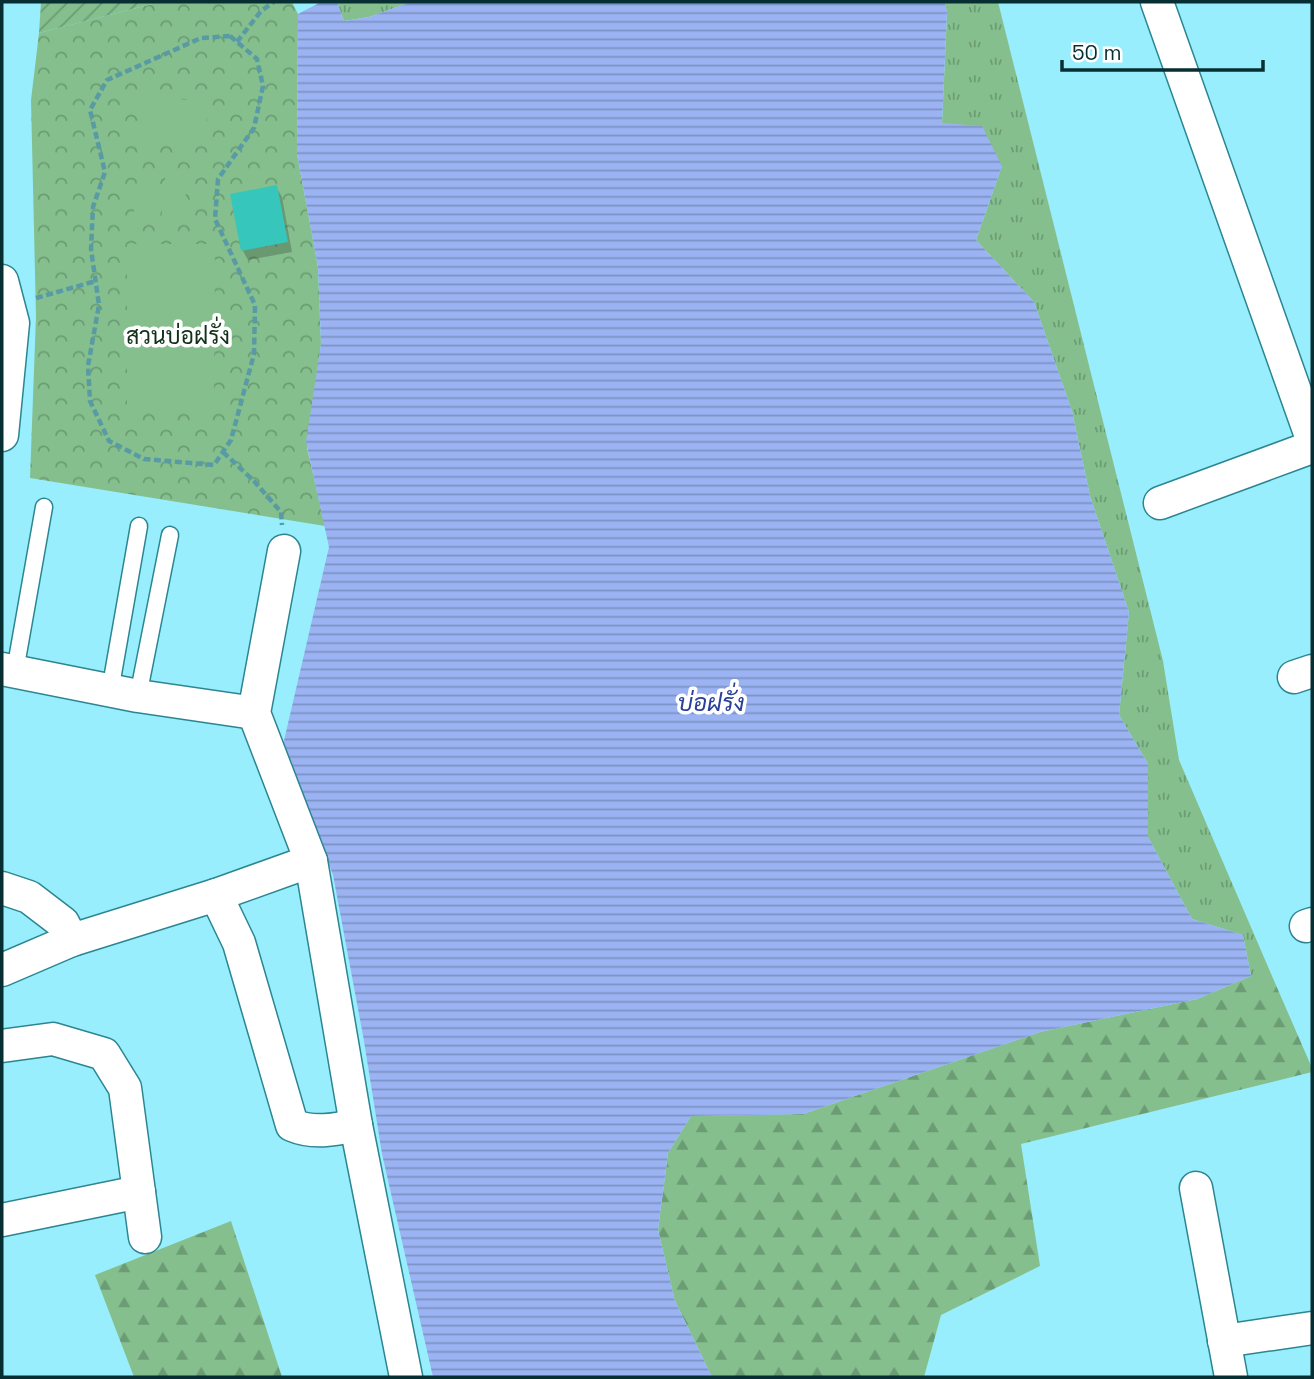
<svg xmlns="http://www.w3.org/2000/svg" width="1314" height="1379" font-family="'Space Grotesk',Sarabun,sans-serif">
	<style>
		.grass { fill: url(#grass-tufts) }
		.forest { fill: url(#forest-firs) }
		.park { fill: url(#park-crowns) }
		.garden { fill: url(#garden-furrows) }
		.pitch { fill: #85bf8d }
		.water { fill: url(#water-rules) }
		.shadow { fill: #0003 }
		.building { fill: #36c6bc }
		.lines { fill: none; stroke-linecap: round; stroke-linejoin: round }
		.service-casing { stroke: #2b8692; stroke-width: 19 }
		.minor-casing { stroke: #2b8692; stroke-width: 35 }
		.path { stroke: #599ba5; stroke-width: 4.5; stroke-dasharray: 7 3.5; stroke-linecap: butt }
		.service { stroke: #fff; stroke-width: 16 }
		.minor { stroke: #fff; stroke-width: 32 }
		.labels { text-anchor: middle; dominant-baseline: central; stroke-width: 7; stroke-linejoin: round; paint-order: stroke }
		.park-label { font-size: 23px; fill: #113118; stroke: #fff }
		.water-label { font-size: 24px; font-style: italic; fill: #2a4099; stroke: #fff }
	</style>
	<defs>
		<pattern id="grass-tufts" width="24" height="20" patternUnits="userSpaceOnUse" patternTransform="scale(1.75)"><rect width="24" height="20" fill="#85bf8d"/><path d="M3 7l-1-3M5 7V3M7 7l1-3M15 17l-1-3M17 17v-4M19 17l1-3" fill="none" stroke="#6b9c74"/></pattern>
		<pattern id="forest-firs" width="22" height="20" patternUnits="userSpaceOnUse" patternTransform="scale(1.75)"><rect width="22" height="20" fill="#85bf8d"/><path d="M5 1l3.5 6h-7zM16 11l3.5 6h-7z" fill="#6b9c74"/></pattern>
		<pattern id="park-crowns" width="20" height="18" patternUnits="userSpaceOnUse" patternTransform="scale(1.75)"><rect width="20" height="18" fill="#85bf8d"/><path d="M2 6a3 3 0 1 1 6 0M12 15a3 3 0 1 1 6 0" fill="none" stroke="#6b9c74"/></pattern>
		<pattern id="garden-furrows" width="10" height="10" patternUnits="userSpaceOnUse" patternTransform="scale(1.75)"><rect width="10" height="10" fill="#85bf8d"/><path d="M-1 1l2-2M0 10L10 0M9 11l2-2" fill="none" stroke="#6b9c74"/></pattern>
		<pattern id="water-rules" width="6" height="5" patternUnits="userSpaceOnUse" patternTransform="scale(1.75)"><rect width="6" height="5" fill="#9bb3f2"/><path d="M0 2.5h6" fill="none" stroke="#7c92c5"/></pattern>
	</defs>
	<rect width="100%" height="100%" fill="#98eefc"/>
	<g class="grass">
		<path d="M337 2H411L369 17 344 21Z"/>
		<path d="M945 2H998L1163 661 1179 760 1272 976H1251L1243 935 1192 919 1148 837V764L1119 715 1129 612 1090 496 1072 411 1034 302 976 240 1002 166 942 124 947 13Z"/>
	</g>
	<g class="forest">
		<path d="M1251 976H1272L1312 1068V1072L1021 1144 1040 1266 941 1315 924 1377H712L675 1301 658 1230 668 1153 691 1116 803 1114 1040 1032 1197 999Z"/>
		<path d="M231 1221 282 1377H134L95 1275Z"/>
	</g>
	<path class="park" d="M160 2H292L298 14 297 154 318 267 321 344 307 448 325 526 30 478 36 316 31 100 39 33Z"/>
	<path class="garden" d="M41 2H160L39 33Z"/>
	<g class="pitch">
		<path d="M142 97 208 101 205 141 139 137Z"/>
		<path d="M138 169 160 170 156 223 133 220Z"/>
		<path d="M166 170 188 171 183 223 161 221Z"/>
		<path d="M127 244H215L214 410H127Z"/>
	</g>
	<path class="water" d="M321 2H337L344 21 369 17 411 2H945L947 12 942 123 982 126 1002 166 976 240 1034 302 1072 411 1090 496 1129 612 1119 715 1148 764V837L1192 919 1243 935 1251 976 1197 999 1040 1032 803 1114 691 1116 668 1153 658 1230 675 1301 712 1377H433L382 1154 364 1041 333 875 283 745 329 547 306 442 321 344 318 267 297 154 298 14Z"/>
	<path class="shadow" d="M276 187 282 197 292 252 248 260 243 251 232 195Z"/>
	<path class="building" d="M277 185 288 242 241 251 230 194Z"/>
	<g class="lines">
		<defs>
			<g id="service">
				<path d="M15 671 44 507"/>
				<path d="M110 691 139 526"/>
				<path d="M138 696 170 535"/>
			</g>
			<g id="minor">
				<path d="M1157 2 1312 439"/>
				<path d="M2 281 13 323 2 435"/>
				<path d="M1160 503 1312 447"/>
				<path d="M284 551 254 713 311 861 356 1125 406 1377"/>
				<path d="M2 669 138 696 254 713"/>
				<path d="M1294 677 1312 671"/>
				<path d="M2 888 29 897 63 923 72 940"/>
				<path d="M216 895 239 943 292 1125C313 1134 334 1130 356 1125"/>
				<path d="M1306 926 1312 924"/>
				<path d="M2 970 72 940 216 895 311 861"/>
				<path d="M2 1046 53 1039 104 1054 125 1088 145 1237"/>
				<path d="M1196 1188 1231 1377"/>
				<path d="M2 1220 139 1192"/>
				<path d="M1224 1341 1312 1328"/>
			</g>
		</defs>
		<use href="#service" class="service-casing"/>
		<use href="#minor" class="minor-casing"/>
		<g class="path">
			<path d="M230 36 257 59 263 86 254 128 218 179 215 219 255 305 254 354 231 440 214 465 144 459 109 441 90 401 88 366 99 305 91 249 93 207 105 172 90 110 107 80 201 38Z"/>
			<path d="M237 42 261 11 274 2"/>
			<path d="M36 298 96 281"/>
			<path d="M223 452 254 481 281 512 282 525"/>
		</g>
		<use href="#service" class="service"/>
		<use href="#minor" class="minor"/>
	</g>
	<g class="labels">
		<g class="park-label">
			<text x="178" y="336">สวนบ่อฝรั่ง</text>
		</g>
		<g class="water-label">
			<text x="711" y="702">บ่อฝรั่ง</text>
		</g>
	</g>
	<rect width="1314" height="1379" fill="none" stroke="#072e33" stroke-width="7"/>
	<path d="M1062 60v10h201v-10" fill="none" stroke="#072e33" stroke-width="3.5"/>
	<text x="1072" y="60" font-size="21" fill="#072e33" stroke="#ffffff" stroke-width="5" paint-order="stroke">50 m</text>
</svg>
